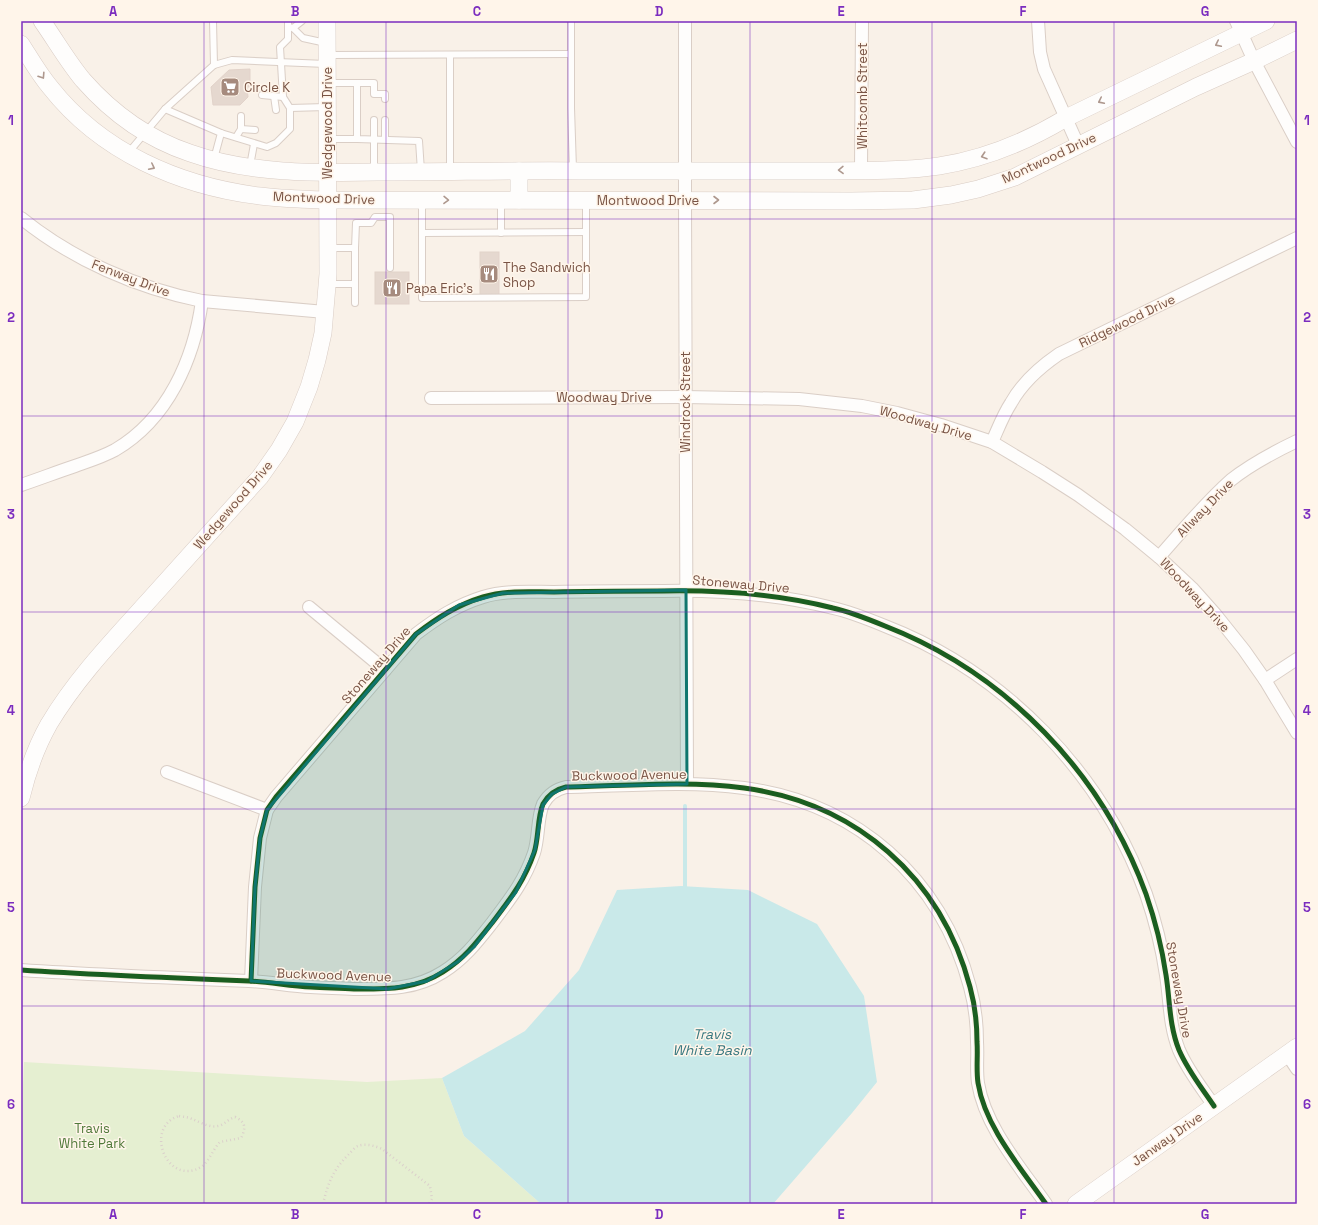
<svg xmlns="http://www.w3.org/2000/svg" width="1318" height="1225" font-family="'Space Grotesk',sans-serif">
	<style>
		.green { fill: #e5efd1 }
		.water { fill: #c9e9e9 }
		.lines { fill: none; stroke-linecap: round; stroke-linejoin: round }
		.stream { stroke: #c9e9e9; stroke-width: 4 }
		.building { fill: #e5d8cf; stroke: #e2d3ca }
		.lane-casing { stroke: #dacec6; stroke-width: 8 }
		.street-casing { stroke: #dacec6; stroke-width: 14 }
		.secondary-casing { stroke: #d9ccc4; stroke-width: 18 }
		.path { stroke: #dbd0cb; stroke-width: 2.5; stroke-dasharray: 1 3; stroke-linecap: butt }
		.lane { stroke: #fefdfc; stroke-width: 6 }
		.street { stroke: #fefdfc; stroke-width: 12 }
		.secondary { stroke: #fefdfc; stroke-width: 17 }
		.cycleway-casing { stroke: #fff5ea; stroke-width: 8 }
		.cycleway { stroke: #1b5e20; stroke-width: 5 }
		.oneway { stroke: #ae988e }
		.marked { fill: #0f766e; fill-opacity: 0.2; stroke: #0f766e; stroke-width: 3; stroke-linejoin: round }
		.grid { fill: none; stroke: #7b2cbf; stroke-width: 1; stroke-opacity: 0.55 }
		.labels { text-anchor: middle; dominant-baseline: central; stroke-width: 3; stroke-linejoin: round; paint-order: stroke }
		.poi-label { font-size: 13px; fill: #795445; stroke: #fff5ea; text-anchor: start }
		.street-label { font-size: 13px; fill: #795445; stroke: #fff5ea }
		.park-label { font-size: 13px; fill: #517a3a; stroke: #fff5ea }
		.water-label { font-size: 14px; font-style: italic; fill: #377880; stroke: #fff5ea }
		.neatline { fill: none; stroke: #7b2cbf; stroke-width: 1.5 }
		.grid-label { font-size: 13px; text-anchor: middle; font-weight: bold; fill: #7b2cbf }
	</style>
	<rect width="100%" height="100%" fill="#f9f1e8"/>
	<path class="green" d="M24 1062 367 1082 442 1078 464 1136 541 1204H21V1131Z"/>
	<path class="water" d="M681 886 748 890 817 924 864 996 877 1082 852 1113 773 1204H541L464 1136 442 1078 525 1031 579 970 617 890Z"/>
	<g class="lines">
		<path class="stream" d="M685 806V890"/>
	</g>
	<g class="building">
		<path d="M250 69V87H247L248 97 240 105H213L211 87 229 70Z"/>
		<rect x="480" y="252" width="19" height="44"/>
		<rect x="375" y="272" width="34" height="32"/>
	</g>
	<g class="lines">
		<defs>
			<g id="lane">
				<path d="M213 21 214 65"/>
				<path d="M571 21V108L573 169"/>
				<path d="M288 27 293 28 303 38 326 43"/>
				<path d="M293 28 302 21"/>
				<path d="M329 55 571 54"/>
				<path d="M450 55V171"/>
				<path d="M329 83H357V139L419 141 421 171"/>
				<path d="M357 83H374V94H385V99"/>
				<path d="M262 95 283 97"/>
				<path d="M274 96 276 110"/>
				<path d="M290 108 326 107"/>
				<path d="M165 109 221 133 267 147 276 143 290 129V108L283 97 280 47 288 39V21"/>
				<path d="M374 120V171"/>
				<path d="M385 120V139"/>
				<path d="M241 129 255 130"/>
				<path d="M236 137 241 129V116"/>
				<path d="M328 139H357"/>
				<path d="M129 152 165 109 214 65 232 60 326 64"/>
				<path d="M214 159 221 133"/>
				<path d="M250 166 254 144"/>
				<path d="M422 201V298L586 297V203"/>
				<path d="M501 202V233"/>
				<path d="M422 233 586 232"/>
				<path d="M329 248H355L356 223H371L375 217H390V268"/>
				<path d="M329 284H355V248"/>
				<path d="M355 284V303"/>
			</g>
			<g id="street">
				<path d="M685 21V201L687 784"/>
				<path d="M1038 21 1040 52 1044 69 1078 145"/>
				<path d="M1236 21 1254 61 1297 142"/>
				<path d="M861 170 862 21"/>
				<path d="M21 218C73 260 137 288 202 301L325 312"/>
				<path d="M431 398 685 397 799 399 862 406 897 413 941 425 992 442 1042 472 1078 495 1125 529 1159 557 1192 588 1216 615 1244 650 1265 680 1297 733"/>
				<path d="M992 442C998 429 1003 415 1011 403 1022 383 1040 367 1059 354L1297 238"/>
				<path d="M21 485C39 479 57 472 75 466 89 461 102 457 115 450 168 419 194 359 202 301"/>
				<path d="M1159 557C1182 531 1205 503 1231 480 1251 464 1274 452 1297 441"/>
				<path d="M309 607 385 670"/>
				<path d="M1265 680 1297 659"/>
				<path d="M167 772 267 810"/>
				<path d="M21 970C97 975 173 978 249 981 270 982 290 986 311 987 325 988 340 988 354 989 386 989 415 990 443 972 464 959 477 942 492 923 510 899 524 882 534 853 539 838 537 818 543 804 548 795 557 789 566 787 625 786 685 780 744 788 856 803 941 877 970 987 975 1005 977 1024 977 1042 978 1056 976 1069 978 1083 985 1127 1021 1168 1046 1204"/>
				<path d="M251 981 255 887 260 838 267 810 276 797 416 634C437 618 457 605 483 597 505 590 530 592 554 592 590 591 627 591 664 591 721 590 778 594 833 608 851 612 868 619 885 626 1006 673 1102 773 1146 894 1155 920 1162 948 1166 975 1170 1000 1169 1025 1179 1050 1188 1071 1202 1088 1214 1106"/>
				<path d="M1287 1054 1297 1069"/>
			</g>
			<g id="secondary">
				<path d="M42 21C56 41 68 62 83 80 112 113 148 139 190 153 252 175 320 173 385 172 453 172 520 170 588 171 665 171 741 171 818 171 858 170 899 172 939 166 984 159 1026 142 1066 118L1266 21"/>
				<path d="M21 44C30 58 39 74 50 87 101 152 179 186 260 196 282 199 304 199 327 200L851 201 913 200 951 195 978 189 1015 177 1196 87 1254 61 1297 40"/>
				<path d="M519 171V200"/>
				<path d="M21 798C27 773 36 747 49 724 77 677 116 637 152 597 188 557 224 517 260 477L279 450 295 422 309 387 317 360 323 333 328 274 327 21"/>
				<path d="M1076 1204 1297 1047"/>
			</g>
		</defs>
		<use href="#lane" class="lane-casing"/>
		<use href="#street" class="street-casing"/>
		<use href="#secondary" class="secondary-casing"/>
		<g class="path">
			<path d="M179 1116C184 1117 188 1117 192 1119 200 1122 209 1128 218 1126 224 1125 228 1119 235 1117 246 1122 246 1128 241 1138L220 1142C213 1149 209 1162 201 1167 167 1187 143 1127 179 1116Z"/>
			<path d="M323 1204C328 1183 333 1170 348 1155 351 1152 355 1147 358 1146 365 1143 376 1146 382 1149L430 1186 432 1199 429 1204"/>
		</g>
		<use href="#lane" class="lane"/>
		<use href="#street" class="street"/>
		<use href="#secondary" class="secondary"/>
		<defs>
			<g id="cycleway">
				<path d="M21 970C97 975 173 978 249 981 270 982 290 986 311 987 325 988 340 988 354 989 386 989 415 990 443 972 464 959 477 942 492 923 510 899 524 882 534 853 539 838 537 818 543 804 548 795 557 789 566 787 625 786 685 780 744 788 856 803 941 877 970 987 975 1005 977 1024 977 1042 978 1056 976 1069 978 1083 985 1127 1021 1168 1046 1204"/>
				<path d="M251 981 255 887 260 838 267 810 276 797 416 634C437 618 457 605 483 597 505 590 530 592 554 592 590 591 627 591 664 591 721 590 778 594 833 608 851 612 868 619 885 626 1006 673 1102 773 1146 894 1155 920 1162 948 1166 975 1170 1000 1169 1025 1179 1050 1188 1071 1202 1088 1214 1106"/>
			</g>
		</defs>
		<use href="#cycleway" class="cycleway-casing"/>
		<use href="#cycleway" class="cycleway"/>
	</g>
	<defs><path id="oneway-chevron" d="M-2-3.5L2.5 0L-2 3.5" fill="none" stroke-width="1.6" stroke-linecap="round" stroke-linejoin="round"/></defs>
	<g class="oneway">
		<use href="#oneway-chevron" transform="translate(1218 44) rotate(154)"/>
		<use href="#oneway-chevron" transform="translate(42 76) rotate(57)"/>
		<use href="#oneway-chevron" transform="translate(1101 101) rotate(154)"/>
		<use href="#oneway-chevron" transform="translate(984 156) rotate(162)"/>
		<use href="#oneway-chevron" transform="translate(152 167) rotate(27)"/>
		<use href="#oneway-chevron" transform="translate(841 170) rotate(179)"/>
		<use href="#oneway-chevron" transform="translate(446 200) rotate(1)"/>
		<use href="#oneway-chevron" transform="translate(716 200)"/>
	</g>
	<path class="marked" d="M686 590 687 784 566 787 552 794 543 805 535 850 516 892 474 947 459 961 427 981 388 989 251 981 255 887 260 838 267 810 416 634 459 605 503 593Z"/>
	<path class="grid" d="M204 21V1204M386 21V1204M568 21V1204M750 21V1204M932 21V1204M1114 21V1204M21 219H1297M21 416H1297M21 612H1297M21 809H1297M21 1006H1297"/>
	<defs>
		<symbol id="supermarket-square" viewBox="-11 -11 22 22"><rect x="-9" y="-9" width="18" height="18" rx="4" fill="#a68b7e" stroke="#fff5ea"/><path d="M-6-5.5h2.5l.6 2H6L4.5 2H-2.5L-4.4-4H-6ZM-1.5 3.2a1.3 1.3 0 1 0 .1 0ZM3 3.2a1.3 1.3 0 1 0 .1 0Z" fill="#fff"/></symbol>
		<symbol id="restaurant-square" viewBox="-11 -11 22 22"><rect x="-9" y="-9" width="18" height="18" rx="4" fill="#a68b7e" stroke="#fff5ea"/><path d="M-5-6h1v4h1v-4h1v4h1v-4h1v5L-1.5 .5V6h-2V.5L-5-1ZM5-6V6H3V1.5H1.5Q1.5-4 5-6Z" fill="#fff"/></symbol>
	</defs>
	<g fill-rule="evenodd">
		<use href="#supermarket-square" x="219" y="76" width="22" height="22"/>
		<use href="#restaurant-square" x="478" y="263" width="22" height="22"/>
		<use href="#restaurant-square" x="381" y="277" width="22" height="22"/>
	</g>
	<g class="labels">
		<g class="poi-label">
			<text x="244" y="87">Circle K</text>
			<text x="503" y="267">The Sandwich<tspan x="503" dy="15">Shop</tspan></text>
			<text x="406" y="288">Papa Eric's</text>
		</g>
		<g class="street-label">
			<text transform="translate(862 96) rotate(-90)">Whitcomb Street</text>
			<text transform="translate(327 123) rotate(-90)">Wedgewood Drive</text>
			<text transform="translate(1049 158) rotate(-25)">Montwood Drive</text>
			<text transform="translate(324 198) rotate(2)">Montwood Drive</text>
			<text x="648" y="200">Montwood Drive</text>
			<text transform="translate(131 278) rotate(21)">Fenway Drive</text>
			<text transform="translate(1127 321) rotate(-26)">Ridgewood Drive</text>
			<text x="604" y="397">Woodway Drive</text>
			<text transform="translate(685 402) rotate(-90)">Windrock Street</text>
			<text transform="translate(926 423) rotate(16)">Woodway Drive</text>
			<text transform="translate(233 505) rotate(-49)">Wedgewood Drive</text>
			<text transform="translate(1205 508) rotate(-46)">Allway Drive</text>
			<text transform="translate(741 584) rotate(5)">Stoneway Drive</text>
			<text transform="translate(1195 595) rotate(47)">Woodway Drive</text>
			<text transform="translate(376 665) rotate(-49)">Stoneway Drive</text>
			<text transform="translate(629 775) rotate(-1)">Buckwood Avenue</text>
			<text transform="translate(334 975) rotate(2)">Buckwood Avenue</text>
			<text transform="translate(1179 990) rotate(80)">Stoneway Drive</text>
			<text transform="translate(1167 1139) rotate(-35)">Janway Drive</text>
		</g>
		<g class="park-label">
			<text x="92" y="1128">Travis<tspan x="92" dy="15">White Park</tspan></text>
		</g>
		<g class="water-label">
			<text x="712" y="1034">Travis<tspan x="712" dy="16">White Basin</tspan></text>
		</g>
	</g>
	<rect width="1318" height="1225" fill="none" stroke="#fff5ea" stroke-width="44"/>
	<rect x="22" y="22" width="1274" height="1181" class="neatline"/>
	<g class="grid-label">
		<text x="113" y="16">A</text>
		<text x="295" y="16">B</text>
		<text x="477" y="16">C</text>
		<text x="659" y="16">D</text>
		<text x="841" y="16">E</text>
		<text x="1023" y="16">F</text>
		<text x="1205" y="16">G</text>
		<text x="11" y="125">1</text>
		<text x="1307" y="125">1</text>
		<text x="11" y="322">2</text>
		<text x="1307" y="322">2</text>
		<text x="11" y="519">3</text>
		<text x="1307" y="519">3</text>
		<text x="11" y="715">4</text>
		<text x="1307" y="715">4</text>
		<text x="11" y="912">5</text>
		<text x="1307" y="912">5</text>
		<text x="11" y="1109">6</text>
		<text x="1307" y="1109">6</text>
		<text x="113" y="1219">A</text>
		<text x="295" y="1219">B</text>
		<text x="477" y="1219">C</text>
		<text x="659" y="1219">D</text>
		<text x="841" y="1219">E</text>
		<text x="1023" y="1219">F</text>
		<text x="1205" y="1219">G</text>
	</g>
</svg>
